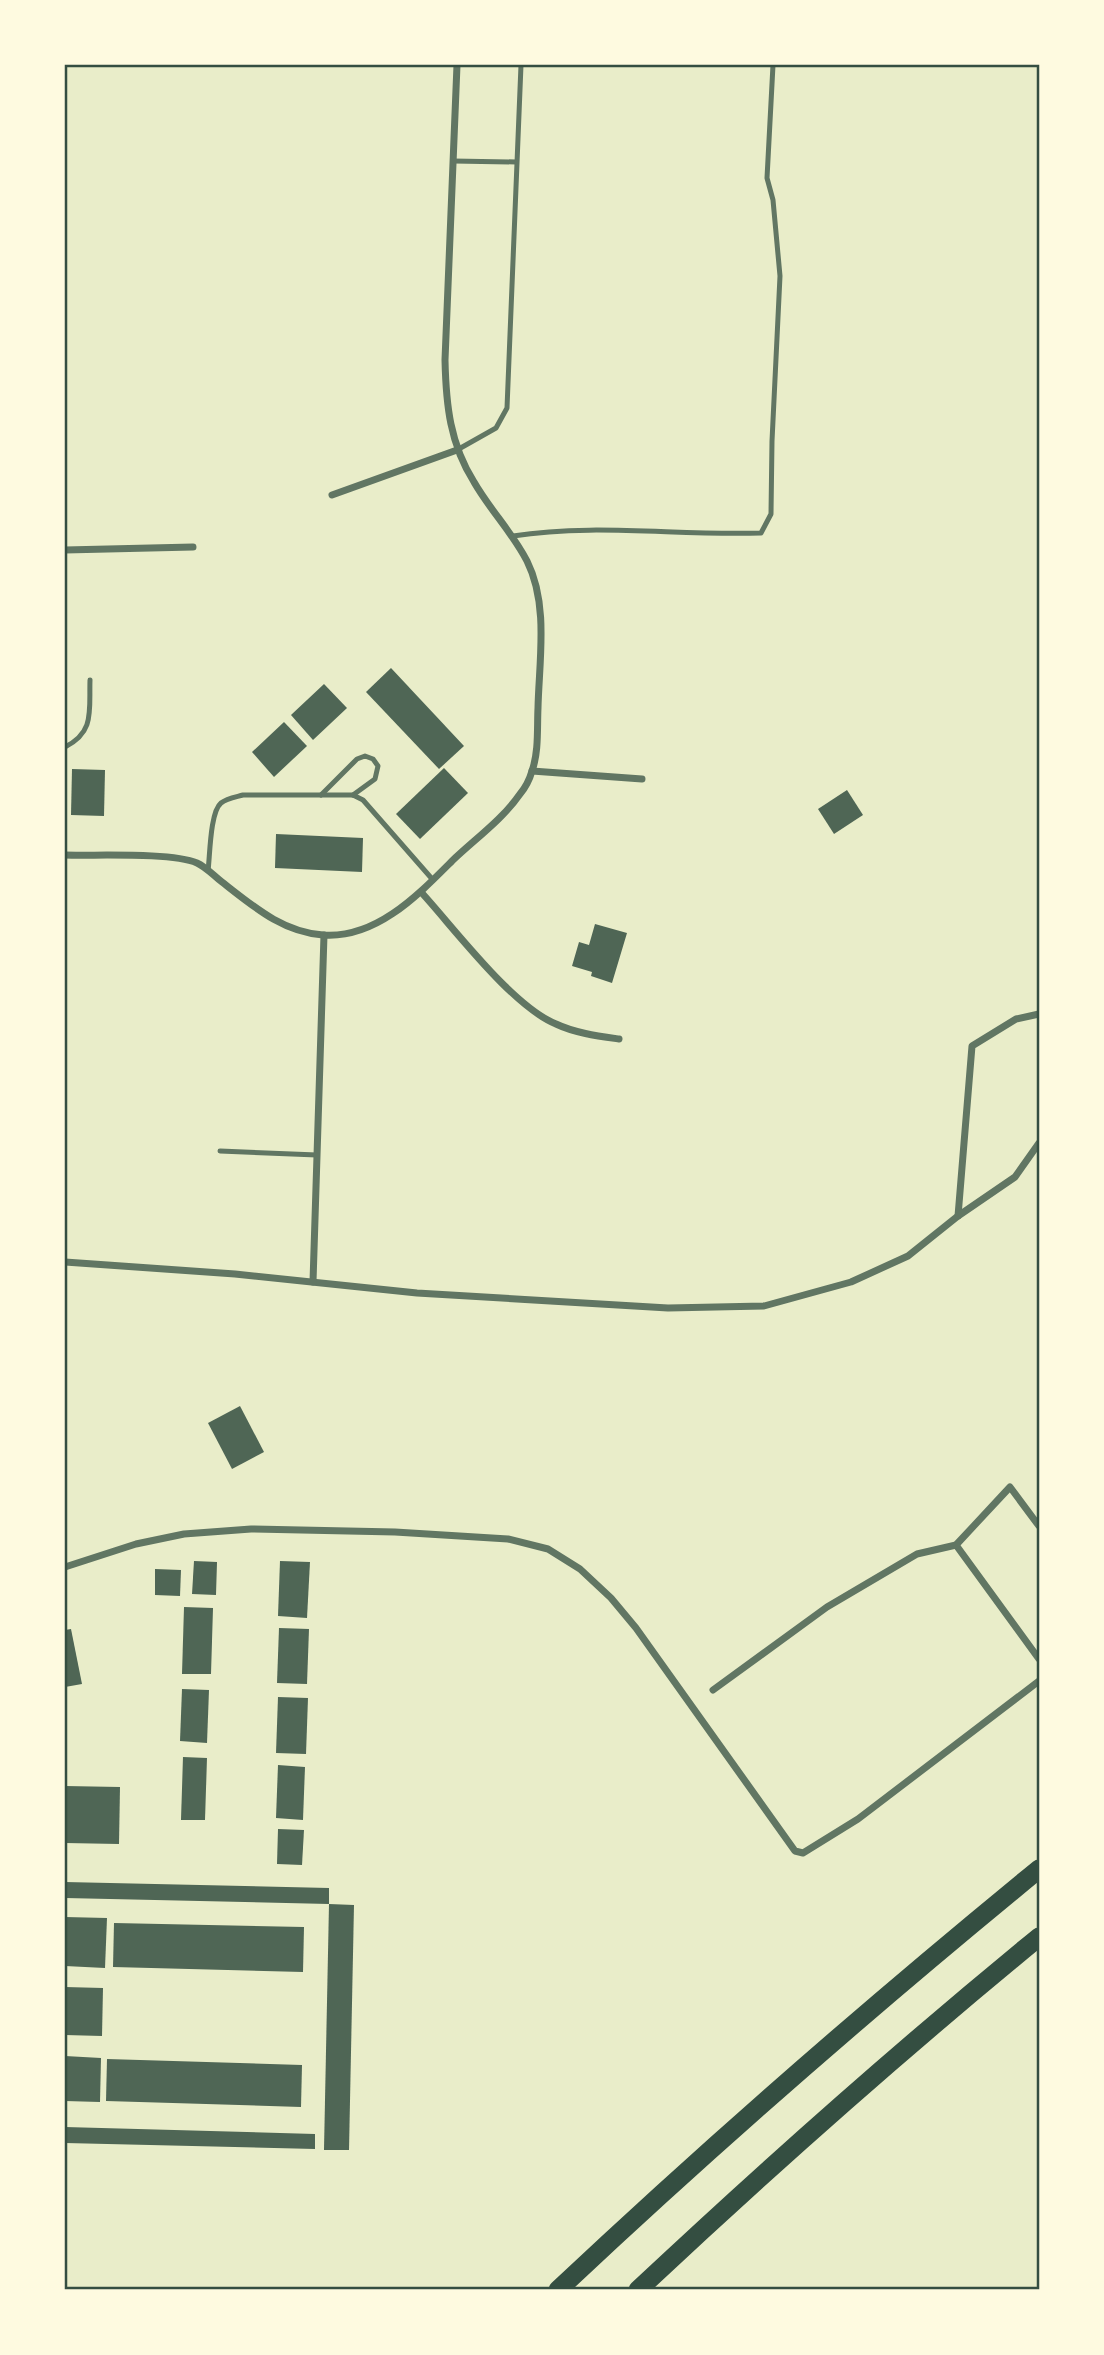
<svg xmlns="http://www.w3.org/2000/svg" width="1104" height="2355" font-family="'Crimson Pro',serif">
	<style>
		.building { fill: #4f6655 }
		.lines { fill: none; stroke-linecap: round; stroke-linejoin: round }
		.service { stroke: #617663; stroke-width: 5 }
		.minor { stroke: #617663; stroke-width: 7 }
		.trunk { stroke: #344e41; stroke-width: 19 }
		.neatline { fill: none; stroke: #344e41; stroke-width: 2.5 }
	</style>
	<rect width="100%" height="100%" fill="#e9edc9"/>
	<g class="building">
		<path d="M391 668 464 746 439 769 366 692Z"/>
		<path d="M324 684 347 708 313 740 291 715Z"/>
		<path d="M284 722 307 746 274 777 252 752Z"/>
		<path d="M444 768 468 793 420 839 396 814Z"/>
		<path d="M72 769 105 770 104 816 71 815Z"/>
		<path d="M847 790 863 815 834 834 818 809Z"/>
		<path d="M276 834 363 838 362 872 275 868Z"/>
		<path d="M595 924 627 933 612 983 591 976 592 972 572 966 579 942 589 945Z"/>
		<path d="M240 1406 264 1452 232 1469 208 1423Z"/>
		<path d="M194 1561 217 1562 216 1595 192 1594Z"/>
		<path d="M280 1561 310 1562 307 1618 278 1616Z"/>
		<path d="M155 1569 181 1570 180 1596 155 1595Z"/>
		<path d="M184 1607 213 1608 211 1674H182Z"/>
		<path d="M279 1628 309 1629 307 1684 277 1683Z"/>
		<path d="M71 1629 82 1684 65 1687V1630Z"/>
		<path d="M182 1689 209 1690 207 1743 180 1741Z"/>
		<path d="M278 1697 308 1698 306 1754 276 1753Z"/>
		<path d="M183 1757 207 1758 205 1820H181Z"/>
		<path d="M278 1765 305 1767 303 1820 276 1818Z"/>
		<path d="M65 1786 120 1787 119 1844 65 1843Z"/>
		<path d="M278 1829 304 1830 302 1865 277 1864Z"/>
		<path d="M65 1882 329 1888V1904L65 1898Z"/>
		<path d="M329 1904 354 1905 349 2150H324Z"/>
		<path d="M65 1917 107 1918 105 1968 65 1966Z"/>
		<path d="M114 1923 304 1927 303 1972 113 1967Z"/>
		<path d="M65 1987 103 1988 102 2036 65 2035Z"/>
		<path d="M65 2056 101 2058 100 2102 65 2101Z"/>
		<path d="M107 2059 302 2065 301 2107 106 2101Z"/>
		<path d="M65 2127 315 2134V2149L65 2143Z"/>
	</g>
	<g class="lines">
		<g class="service">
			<path d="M453 161 516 162"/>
			<path d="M457 450 496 428 507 408 521 65"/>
			<path d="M513 536C595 523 678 536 761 533L771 514 772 441 780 276 773 200 767 178 773 65"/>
			<path d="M65 747C95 732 89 711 90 680"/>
			<path d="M321 795 357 759 365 756 373 759 378 766 375 779 353 795"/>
			<path d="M208 871C210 856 210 812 221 803 227 798 236 797 243 795H353L363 800 433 880"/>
			<path d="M220 1151 317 1155"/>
		</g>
		<g class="minor">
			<path d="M332 495 457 450"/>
			<path d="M65 550 193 547"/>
			<path d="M532 771 642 779"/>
			<path d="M65 855C95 856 172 852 197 863 206 867 214 876 222 882 253 906 282 932 323 935 376 939 418 895 452 861 475 839 502 820 520 794 525 788 530 778 532 771 539 751 537 728 538 708 539 661 549 605 527 561 512 532 490 510 474 482 450 444 446 405 445 360L457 65"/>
			<path d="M421 892C454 928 512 1006 556 1024 575 1033 598 1036 619 1039"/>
			<path d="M958 1216 972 1046 1016 1019 1039 1014"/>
			<path d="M65 1262 235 1274 417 1293 668 1308 764 1306 851 1282 908 1256 958 1216 1015 1177 1039 1143"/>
			<path d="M313 1282 324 935"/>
			<path d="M956 1545 1039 1659"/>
			<path d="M65 1567 136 1544 184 1534 251 1529 395 1532 508 1539 548 1549 580 1569 611 1598 636 1628 795 1851 803 1853 858 1819 1039 1681"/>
			<path d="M713 1690 827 1607 917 1554 956 1545 1010 1487 1039 1526"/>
		</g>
		<g class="trunk">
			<path d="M558 2290C713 2144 874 2004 1039 1869"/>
			<path d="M638 2290C768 2168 901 2050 1039 1937"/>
		</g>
	</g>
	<rect width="1104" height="2355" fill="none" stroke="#fefae0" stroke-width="133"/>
	<rect x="66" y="66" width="972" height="2222" class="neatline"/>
</svg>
